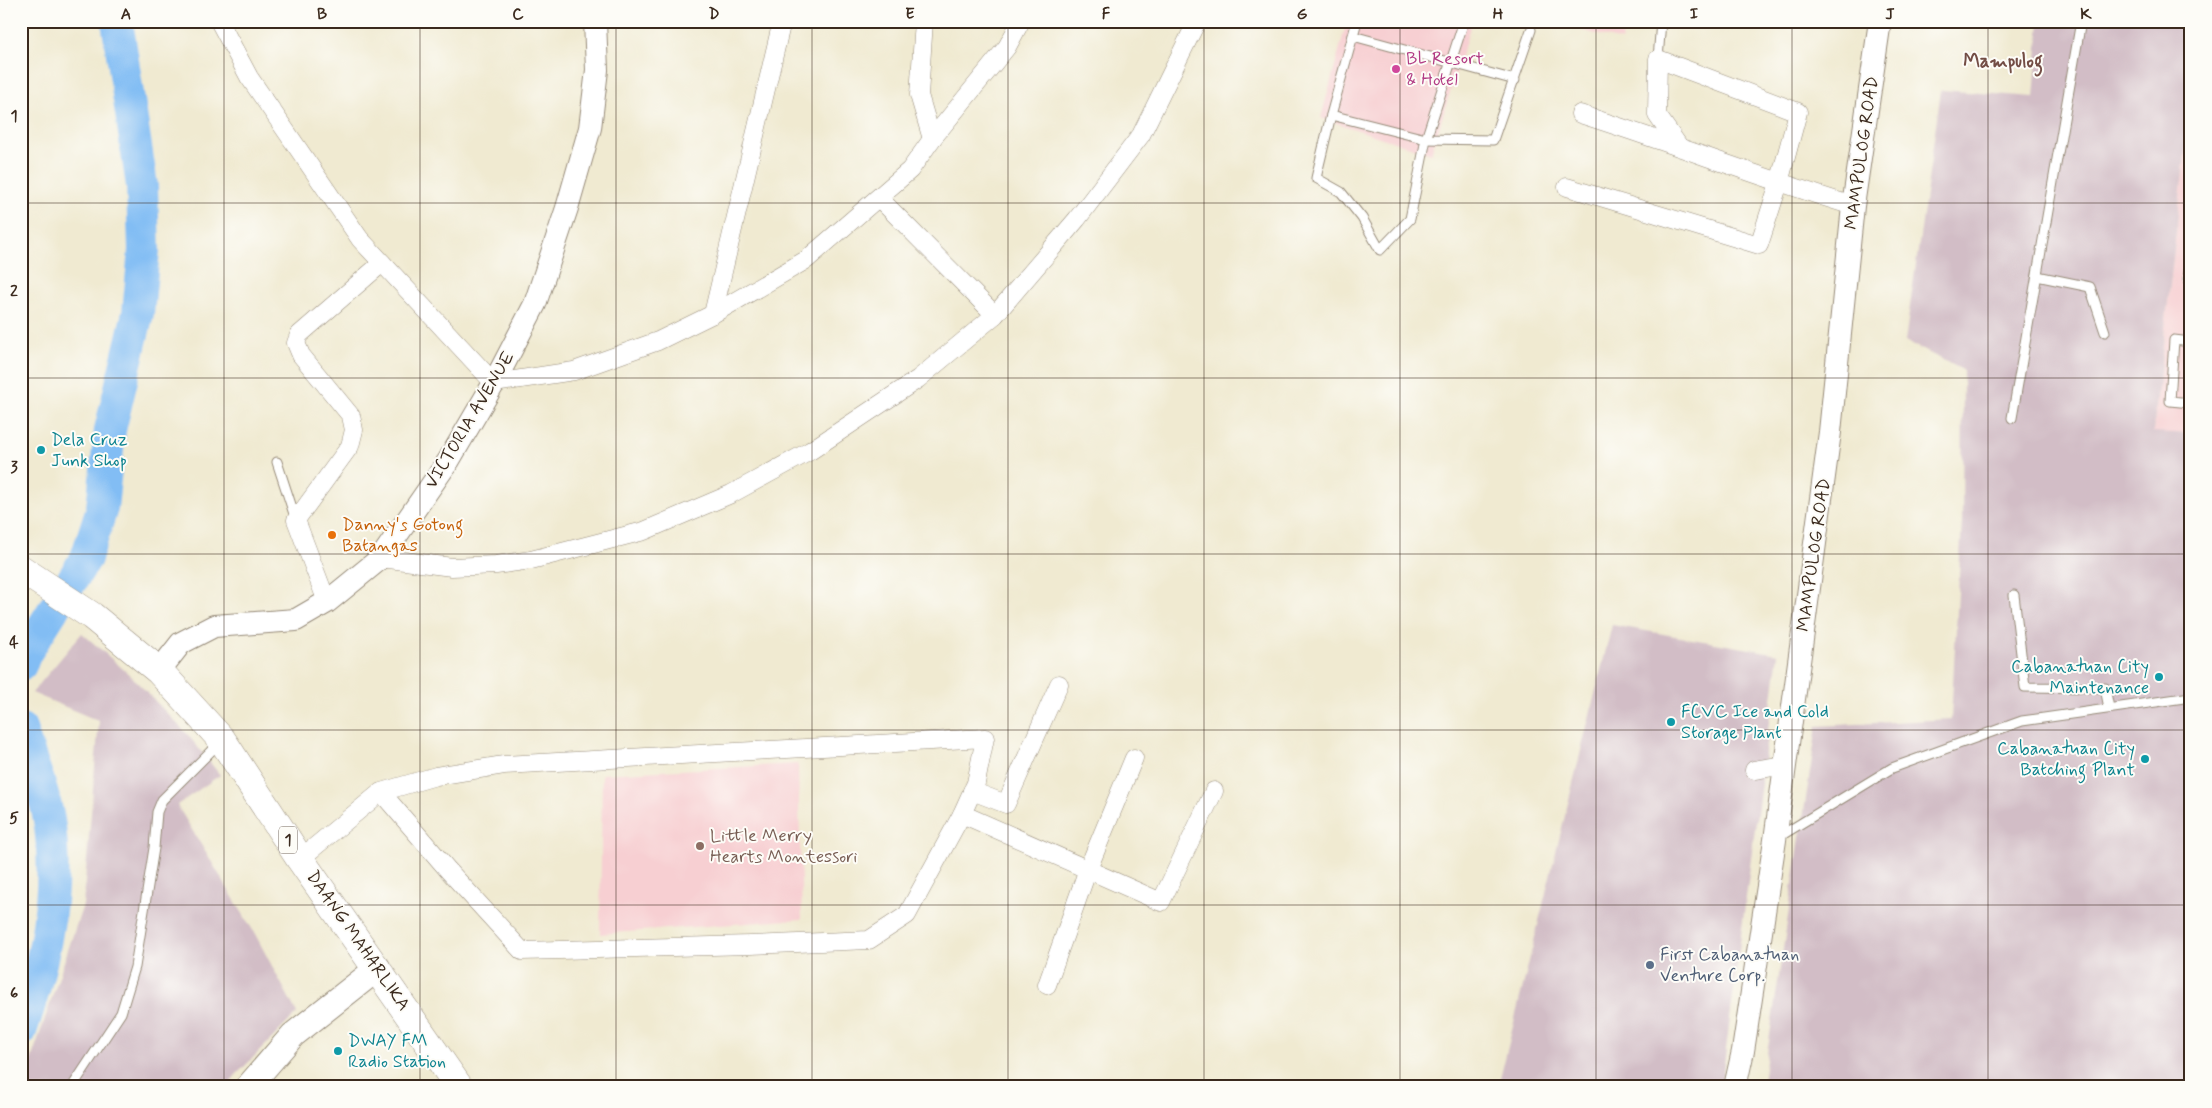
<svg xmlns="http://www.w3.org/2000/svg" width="2212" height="1108" font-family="Mynerve,sans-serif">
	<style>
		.built { fill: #f7cfd2 }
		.industrial { fill: #d2bdc6 }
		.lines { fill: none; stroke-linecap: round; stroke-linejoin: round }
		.river { stroke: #82bdf4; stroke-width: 32 }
		.service-casing { stroke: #968a78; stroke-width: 11 }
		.minor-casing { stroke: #968a78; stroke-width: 19 }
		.tertiary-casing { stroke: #968a78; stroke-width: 24 }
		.secondary-casing { stroke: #968a78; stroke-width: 27 }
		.trunk-casing { stroke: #968a78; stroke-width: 29 }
		.service { stroke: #fff; stroke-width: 9 }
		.minor { stroke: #fff; stroke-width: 18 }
		.tertiary { stroke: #fff; stroke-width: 22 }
		.secondary { stroke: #fff; stroke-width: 25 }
		.trunk { stroke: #fff; stroke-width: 28 }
		.grid { fill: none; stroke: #3b2a1e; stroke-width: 1; stroke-opacity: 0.55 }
		.hotel-dot { fill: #d1479c; stroke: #fdfcf7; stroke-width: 2 }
		.culture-dot { fill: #0f9aa8; stroke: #fdfcf7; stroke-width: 2 }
		.food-dot { fill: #e8710a; stroke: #fdfcf7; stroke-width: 2 }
		.education-dot { fill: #8d6e63; stroke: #fdfcf7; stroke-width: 2 }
		.service-dot { fill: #5c6f8a; stroke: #fdfcf7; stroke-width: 2 }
		.labels { text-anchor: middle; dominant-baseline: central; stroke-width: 4; stroke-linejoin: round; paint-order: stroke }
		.shield { fill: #fdfcf7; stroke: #75695f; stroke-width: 1 }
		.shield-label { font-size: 16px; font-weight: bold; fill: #3b2a1e }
		.hotel-label { font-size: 18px; fill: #b23c85; stroke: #fdfcf7; text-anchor: start }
		.street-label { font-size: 18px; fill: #3b2a1e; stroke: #fdfcf7 }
		.culture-label { font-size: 18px; fill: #0d838f; stroke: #fdfcf7; text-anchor: start }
		.food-label { font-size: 18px; fill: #c56008; stroke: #fdfcf7; text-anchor: start }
		.education-label { font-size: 18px; fill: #785e54; stroke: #fdfcf7; text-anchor: start }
		.service-label { font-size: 18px; fill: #4e5e75; stroke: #fdfcf7; text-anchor: start }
		.neighbourhood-label { font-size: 19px; font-weight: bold; fill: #734d45; stroke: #fdfcf7 }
		.neatline { fill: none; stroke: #3b2a1e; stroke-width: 2 }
		.grid-label { font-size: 16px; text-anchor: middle; font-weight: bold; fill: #3b2a1e }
	</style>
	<rect width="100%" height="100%" fill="#fdfcf7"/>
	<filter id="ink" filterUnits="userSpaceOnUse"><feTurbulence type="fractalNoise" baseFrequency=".02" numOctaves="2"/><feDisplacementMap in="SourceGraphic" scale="10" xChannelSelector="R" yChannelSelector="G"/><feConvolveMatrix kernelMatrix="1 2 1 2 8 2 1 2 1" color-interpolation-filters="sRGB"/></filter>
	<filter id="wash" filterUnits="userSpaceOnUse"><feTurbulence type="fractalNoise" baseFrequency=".0096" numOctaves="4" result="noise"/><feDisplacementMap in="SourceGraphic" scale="20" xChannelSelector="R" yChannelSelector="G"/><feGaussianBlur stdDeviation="1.12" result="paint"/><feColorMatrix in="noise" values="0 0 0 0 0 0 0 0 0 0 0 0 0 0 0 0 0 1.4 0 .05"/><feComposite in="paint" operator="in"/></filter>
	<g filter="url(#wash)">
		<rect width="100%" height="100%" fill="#f0ead1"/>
		<g class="built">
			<path d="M1347 21H1472L1431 154 1321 118Z"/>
			<path d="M1548 21H1627L1621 41Z"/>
			<path d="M2191 102V434L2153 433Z"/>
			<path d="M798 764 802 919 600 934 602 774Z"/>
		</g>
		<g class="industrial">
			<path d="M2040 21H2191V102L2153 432 2191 434V1087H1762L1817 726 1951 719 1962 521 1963 370 1905 341 1941 90 2034 97Z"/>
			<path d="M1612 625 1778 654 1721 1087H1498Z"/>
			<path d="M82 633 131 676 188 735 220 775 177 805 254 932 297 1013 235 1076 228 1087H22L83 905 99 721 32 693Z"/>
		</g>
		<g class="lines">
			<g class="river">
				<path d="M21 665 26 653 86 558 102 508 110 430 138 313 144 250 142 186 117 21"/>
				<path d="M21 729C30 758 44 790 49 820 60 890 44 966 21 1031"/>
			</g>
		</g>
	</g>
	<g filter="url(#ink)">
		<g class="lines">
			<defs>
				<g id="service">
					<path d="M1357 21 1331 115 1316 178 1341 192 1362 218 1380 250 1410 219 1426 139 1464 21"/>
					<path d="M1353 36 1515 80"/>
					<path d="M1658 59 1661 21"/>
					<path d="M1331 115 1426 139 1493 140 1531 30"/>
					<path d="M2191 256 2188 279H2191"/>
					<path d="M2037 276 2090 287 2105 332"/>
					<path d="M2191 342 2174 340 2170 401 2191 403"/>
					<path d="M2012 418 2081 21"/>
					<path d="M277 462 296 520"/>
					<path d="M2014 595 2025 687 2105 688 2109 708"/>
					<path d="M1777 838 1892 768 2022 721 2191 697"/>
					<path d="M72 1087 121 1013 135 967 154 848 157 812 162 800 219 743"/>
				</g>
				<g id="minor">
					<path d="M219 21 249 77 360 239 494 383 574 371 658 341 713 314 806 260 910 170 932 139 1007 47 1021 21"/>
					<path d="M924 21 919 95 932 139"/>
					<path d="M1580 114C1672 143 1761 178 1853 206"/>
					<path d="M1567 187 1759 245 1779 183 1798 112 1658 59 1657 115 1678 145"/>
					<path d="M879 198 995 315"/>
					<path d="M713 314 782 21"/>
					<path d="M381 558 452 567 496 565 531 560 644 531 731 494 810 451 918 379 995 315 1077 219 1141 135 1197 21"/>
					<path d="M327 602 296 520 350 446 354 430 351 416 301 355 296 343 299 335 382 263"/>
					<path d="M1754 770 1785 765"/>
					<path d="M972 791 1006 804 1059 684"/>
					<path d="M962 814 1161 902 1214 791"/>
					<path d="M300 859 381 792 436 776 504 765 985 738 976 783 962 814 907 915 869 940 750 945 522 951 448 870 381 792"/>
					<path d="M1047 985 1088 869 1134 758"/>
				</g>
				<g id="tertiary">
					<path d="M159 671 181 643 214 626 296 620 327 602 381 558 449 460 494 383 535 304 567 208 590 128 597 70 595 21"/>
					<path d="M1735 1087 1743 1051 1775 840 1830 432 1853 206 1880 21"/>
				</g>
				<path id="secondary" d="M248 1087 293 1035 378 968"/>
				<path id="trunk" d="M21 569 92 616 159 671 222 740 300 859 459 1087"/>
			</defs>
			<use href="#service" class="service-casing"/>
			<use href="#minor" class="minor-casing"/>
			<use href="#tertiary" class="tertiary-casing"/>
			<use href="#secondary" class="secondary-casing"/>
			<use href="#trunk" class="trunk-casing"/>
			<use href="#service" class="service"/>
			<use href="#minor" class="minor"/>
			<use href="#tertiary" class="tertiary"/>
			<use href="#secondary" class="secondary"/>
			<use href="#trunk" class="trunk"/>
		</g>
	</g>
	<path class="grid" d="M224 21V1087M420 21V1087M616 21V1087M812 21V1087M1008 21V1087M1204 21V1087M1400 21V1087M1596 21V1087M1792 21V1087M1988 21V1087M21 203H2191M21 378H2191M21 554H2191M21 730H2191M21 905H2191"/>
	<circle class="hotel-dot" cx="1396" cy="69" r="5"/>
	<g class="culture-dot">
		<circle cx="41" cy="450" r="5"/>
		<circle cx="2159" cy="677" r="5"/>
		<circle cx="1671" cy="722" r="5"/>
		<circle cx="2145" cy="759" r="5"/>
		<circle cx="338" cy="1051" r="5"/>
	</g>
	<circle class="food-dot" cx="332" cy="535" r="5"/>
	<circle class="education-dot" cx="700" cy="846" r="5"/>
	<circle class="service-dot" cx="1650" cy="965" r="5"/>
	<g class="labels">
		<rect class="shield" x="279" y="826.5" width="18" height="27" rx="4"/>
		<g class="shield-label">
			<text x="288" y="840">1</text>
		</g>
		<g class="hotel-label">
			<text x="1406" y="59">BL Resort<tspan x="1406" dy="21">&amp; Hotel</tspan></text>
		</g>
		<g class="street-label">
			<text transform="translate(1862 153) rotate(-82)">MAMPULOG ROAD</text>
			<text transform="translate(470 420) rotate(-59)">VICTORIA AVENUE</text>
			<text transform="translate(1814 555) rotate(-82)">MAMPULOG ROAD</text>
			<text transform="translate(358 941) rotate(55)">DAANG MAHARLIKA</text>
		</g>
		<g class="culture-label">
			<text x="51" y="440">Dela Cruz<tspan x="51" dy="21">Junk Shop</tspan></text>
			<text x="2149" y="667" text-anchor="end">Cabanatuan City<tspan x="2149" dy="21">Maintenance</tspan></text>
			<text x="1681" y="712">FCVC Ice and Cold<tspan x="1681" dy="21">Storage Plant</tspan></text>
			<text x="2135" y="749" text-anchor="end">Cabanatuan City<tspan x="2135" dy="21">Batching Plant</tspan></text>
			<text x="348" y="1041">DWAY FM<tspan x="348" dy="21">Radio Station</tspan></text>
		</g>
		<g class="food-label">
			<text x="342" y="525">Danny's Gotong<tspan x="342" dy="21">Batangas</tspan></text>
		</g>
		<g class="education-label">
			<text x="710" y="836">Little Merry<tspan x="710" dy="21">Hearts Montessori</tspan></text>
		</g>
		<g class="service-label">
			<text x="1660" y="955">First Cabanatuan<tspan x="1660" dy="21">Venture Corp.</tspan></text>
		</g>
		<g class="neighbourhood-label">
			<text x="2003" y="61">Mampulog</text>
		</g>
	</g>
	<rect width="2212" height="1108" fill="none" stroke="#fdfcf7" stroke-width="55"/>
	<rect x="28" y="28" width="2156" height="1052" class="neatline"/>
	<g class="grid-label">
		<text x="126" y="19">A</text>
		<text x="322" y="19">B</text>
		<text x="518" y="19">C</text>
		<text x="714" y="19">D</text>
		<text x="910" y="19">E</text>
		<text x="1106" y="19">F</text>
		<text x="1302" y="19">G</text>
		<text x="1498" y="19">H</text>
		<text x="1694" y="19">I</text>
		<text x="1890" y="19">J</text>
		<text x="2086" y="19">K</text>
		<text x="14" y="121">1</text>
		<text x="14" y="296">2</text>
		<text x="14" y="472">3</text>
		<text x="14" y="647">4</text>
		<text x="14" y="823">5</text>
		<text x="14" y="998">6</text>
	</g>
</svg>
